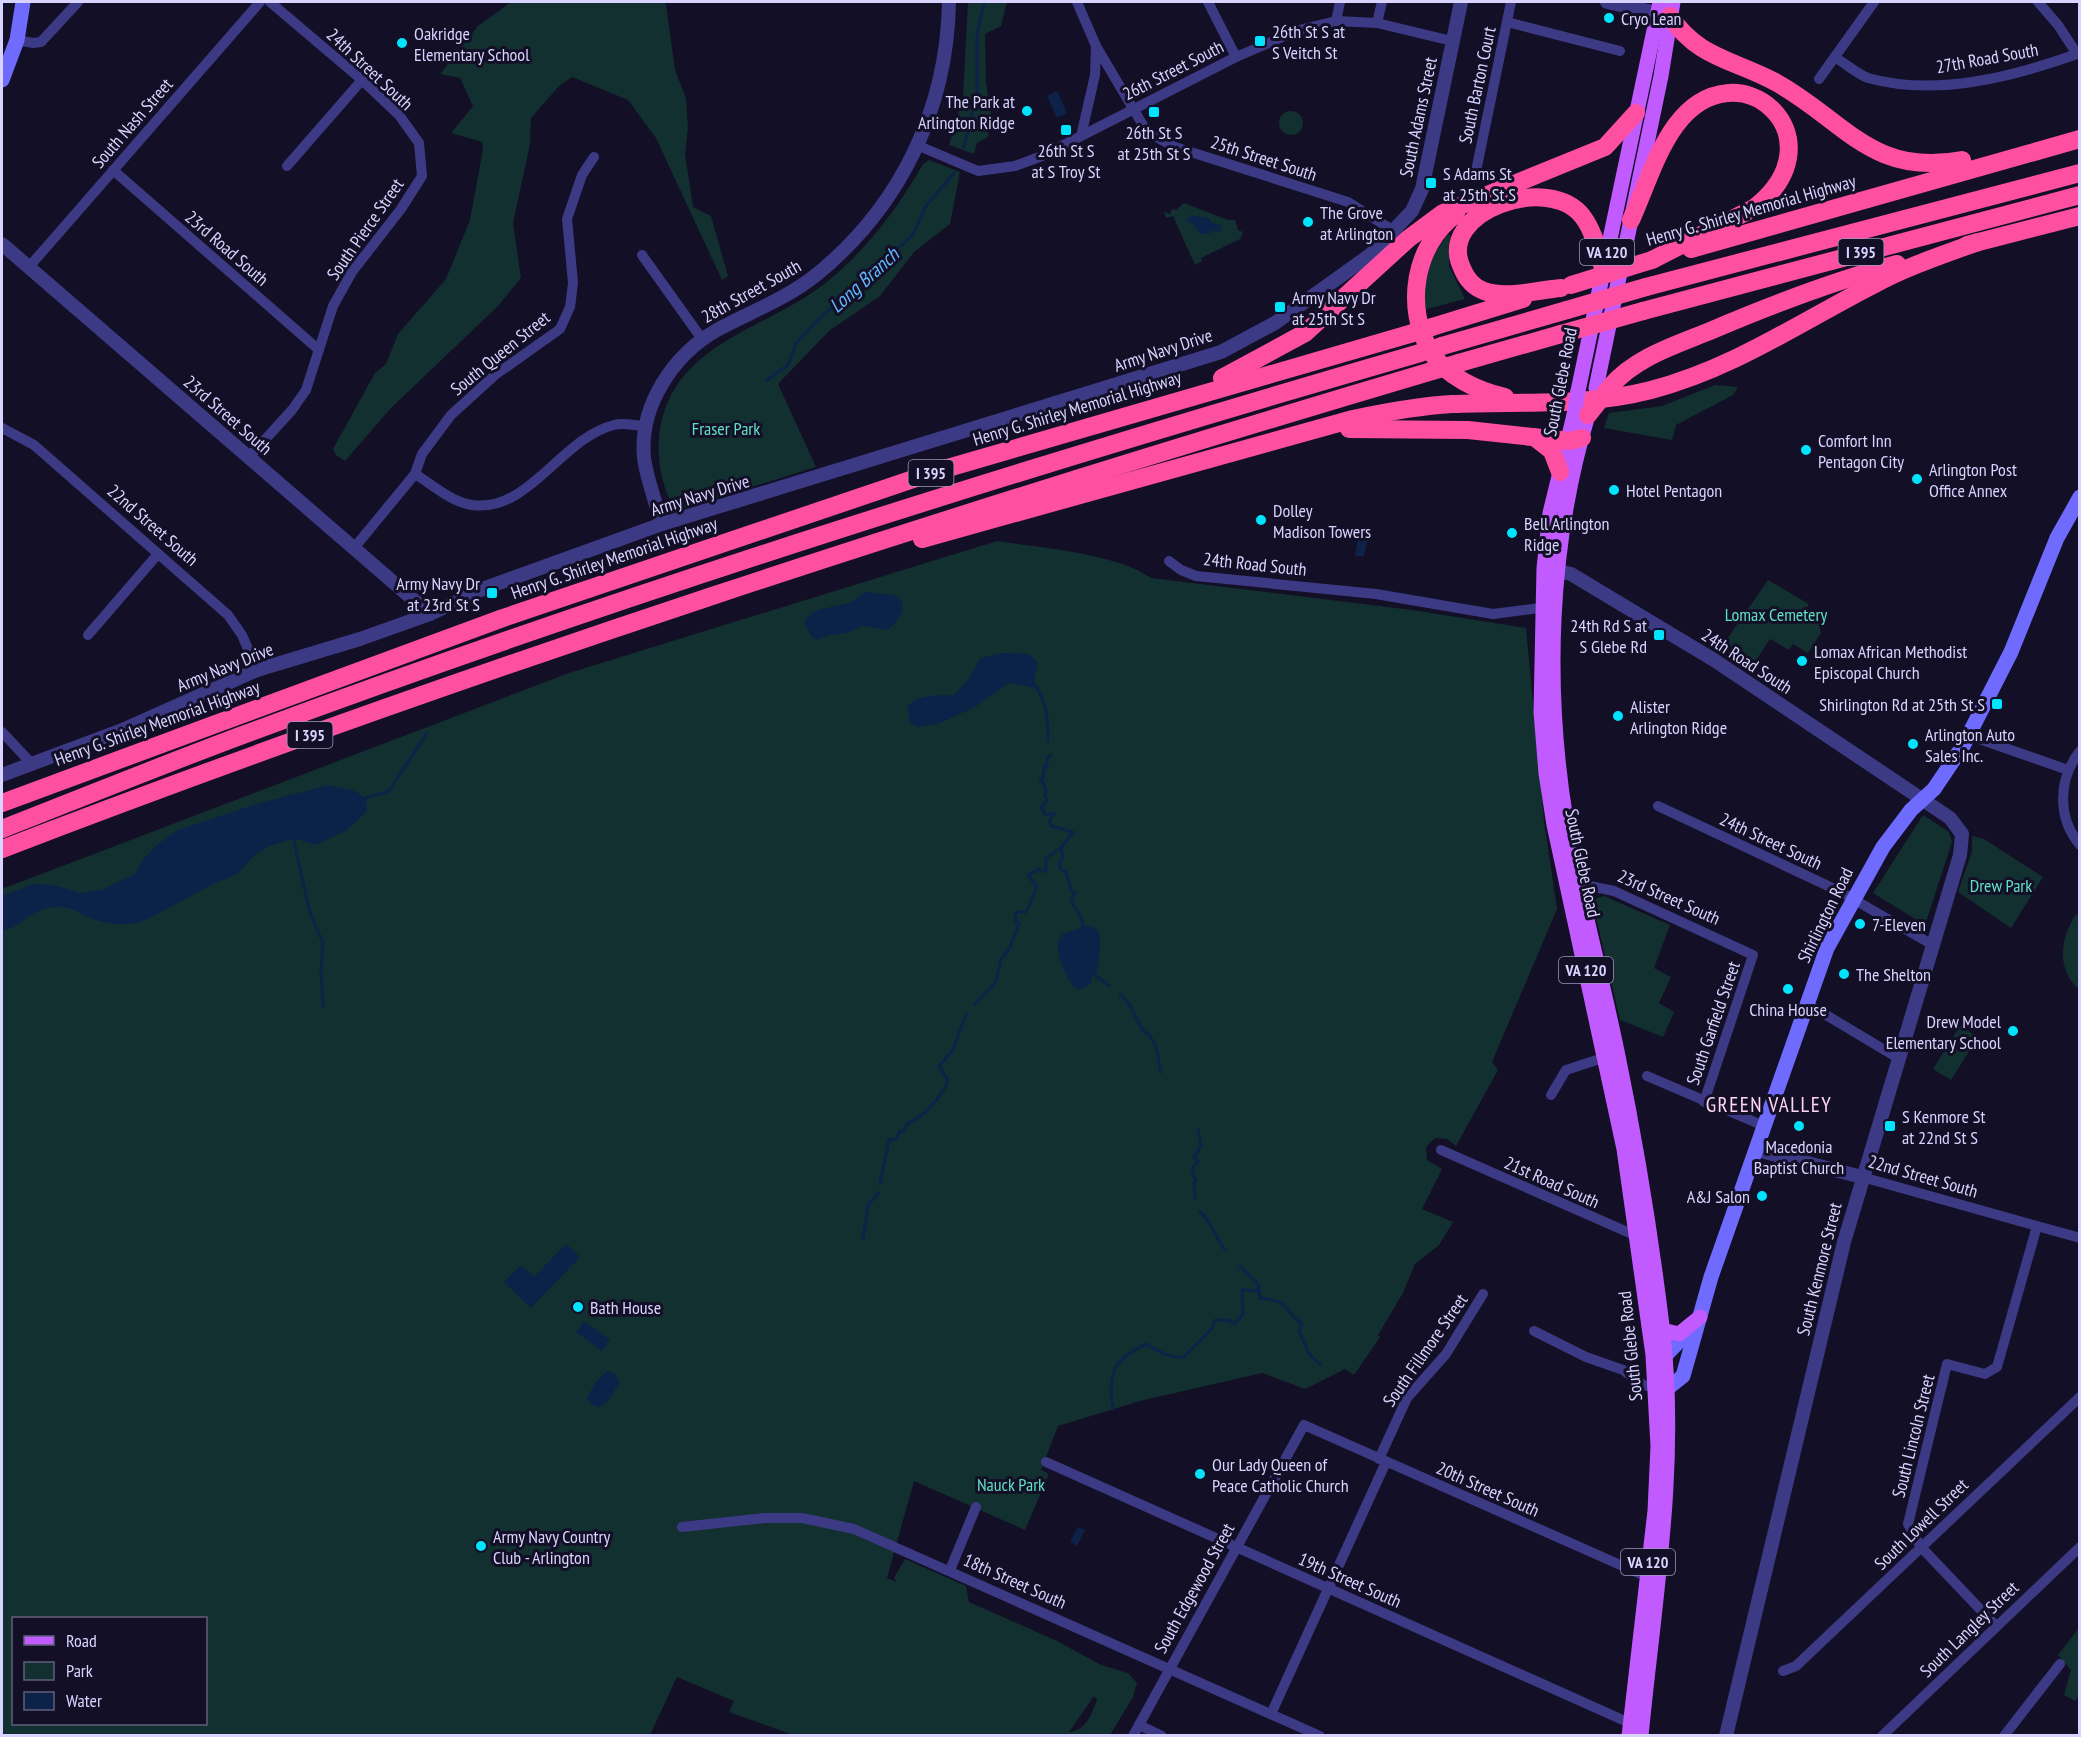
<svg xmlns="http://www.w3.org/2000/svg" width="2081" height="1737" font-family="'PT Sans Narrow',sans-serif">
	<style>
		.green { fill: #12302f; fill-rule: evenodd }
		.water { fill: #0c2248 }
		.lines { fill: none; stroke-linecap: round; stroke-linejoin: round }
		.stream { stroke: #0c2248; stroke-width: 3 }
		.minor { stroke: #3d3a85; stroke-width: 10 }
		.tertiary { stroke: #3d3a85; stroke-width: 14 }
		.secondary { stroke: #6f6bff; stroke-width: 15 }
		.primary { stroke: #c25bff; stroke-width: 15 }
		.motorway { stroke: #ff4fa3; stroke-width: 18 }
		.primary-bridge { stroke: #c25bff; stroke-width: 15 }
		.motorway-bridge { stroke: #ff4fa3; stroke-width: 18 }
		.poi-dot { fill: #00e5ff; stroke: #130f26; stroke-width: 2 }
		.labels { text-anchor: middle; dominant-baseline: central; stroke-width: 6; stroke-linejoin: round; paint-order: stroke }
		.shield { fill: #130f26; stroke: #9e99be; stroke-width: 1.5 }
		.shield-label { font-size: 16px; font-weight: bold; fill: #d9d4ff }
		.poi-label { font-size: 18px; fill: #d9d4ff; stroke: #130f26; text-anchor: start }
		.street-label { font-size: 18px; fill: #d9d4ff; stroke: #130f26 }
		.park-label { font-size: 18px; fill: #5fe0c0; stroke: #130f26 }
		.water-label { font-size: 20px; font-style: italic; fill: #62b6ff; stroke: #130f26 }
		.quarter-label { font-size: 21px; letter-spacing: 1.5px; fill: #ffd6f0; stroke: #130f26 }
	</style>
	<rect width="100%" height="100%" fill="#130f26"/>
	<g class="green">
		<path d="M511 2H663L666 4 675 70 686 98 688 128 685 154 693 207 711 216 728 276 722 280 656 138 628 100 572 77 559 86 531 118 530 144 513 223 521 278 498 306 390 409 345 461 336 455 333 449 375 373 386 364 398 334 446 279 470 220 483 149 482 142 451 133 473 106 460 78 440 74 478 26Z"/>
		<path d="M968 2H1007L1001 26 985 34 986 82 991 114 988 137 977 143 974 154 949 145 963 97Z"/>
		<circle cx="1291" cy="123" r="12"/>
		<path d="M929 160 960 172 950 224 914 252 880 296 829 331 778 384 816 467 681 509 674 508C662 488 657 461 659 438 669 342 765 332 828 281 868 248 898 208 923 164Z"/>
		<path d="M1184 203 1228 220H1235L1238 230 1243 232 1240 239 1201 258 1202 261 1195 265 1173 216 1166 218 1164 212 1170 214 1172 209 1176 210Z"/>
		<path d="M1448 234 1451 235 1449 266 1465 299 1423 310C1422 277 1428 261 1448 234Z"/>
		<path d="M1715 385 1738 387 1733 395 1676 425 1672 440 1604 428 1609 413 1662 406Z"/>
		<path d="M997 541C1041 548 1116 553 1151 578L1412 610 1526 628 1544 821 1557 909 1492 1062 1498 1070 1456 1146 1447 1139 1435 1138 1426 1147 1427 1160 1442 1169 1422 1209 1453 1222 1439 1245 1415 1264 1403 1293 1378 1335 1380 1337 1354 1375 1345 1369 1305 1389 1262 1373 1140 1401 1058 1426 1041 1470 1049 1474 1025 1530 914 1481 887 1578 897 1582 894 1578 905 1559 966 1586 969 1602 1057 1641 1101 1665 1128 1673 1137 1683 1133 1697 1110 1735H793L729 1712 734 1701 677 1677 650 1735H2V889L569 673ZM14 1618H206V1724H14ZM1094 1696 1097 1700C1091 1714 1087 1730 1069 1732Z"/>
		<path d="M1768 580 1809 604 1805 612 1819 624 1821 633 1808 653 1793 644 1789 650 1770 639 1753 665 1723 645Z"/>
		<path d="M1923 815 1949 832 1952 842 1925 925 1873 893Z"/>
		<path d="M1972 836 1984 839 2043 877 2011 928 1958 892 1972 851Z"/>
		<path d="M1604 896 1670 925 1654 968 1671 977 1659 1003 1674 1012 1663 1037 1620 1020 1593 904 1597 898Z"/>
		<path d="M2076 914 2079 916V990C2056 968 2060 939 2076 914Z"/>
		<path d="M1960 1026 1978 1037 1951 1080 1933 1069Z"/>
		<path d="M2079 1628V1697L2075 1701 2064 1695 2071 1670 2058 1655Z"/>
	</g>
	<g class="water">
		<path d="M1057 91 1067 113 1057 118 1047 96Z"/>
		<path d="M1189 215 1209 218 1211 222 1222 226 1220 233 1212 230 1211 233 1201 234 1194 227 1195 224 1187 222Z"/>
		<path d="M1365 536 1368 539 1364 556H1355L1358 537Z"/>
		<path d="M866 592 894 595 902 601C905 615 897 621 888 630L862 626 847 633 829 635 818 640 811 637 804 621C817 605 831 609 849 603 856 600 858 595 866 592Z"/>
		<path d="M1001 653 1029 654 1038 663 1033 688 1013 683 1007 684 975 707 938 724 916 727 910 722 907 707C919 693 936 696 954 695L969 679 980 658Z"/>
		<path d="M329 785 355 791 366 799 367 811 346 831 315 845 301 840H289L270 846 256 854 237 874 213 884 148 919C127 928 106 925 86 916 78 912 69 907 60 907 31 905 21 930 2 930V896L33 884 54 885 81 893 101 890 135 874 141 862 158 844 178 830 260 803Z"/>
		<path d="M1084 925C1089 927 1095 927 1098 931 1102 937 1099 964 1097 972L1092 975 1091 984 1078 990C1067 983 1050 946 1062 935 1068 930 1078 931 1084 925Z"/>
		<path d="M566 1244 580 1257 531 1308 504 1282 521 1265 534 1277Z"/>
		<path d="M584 1321 610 1340 602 1351 576 1332Z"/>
		<path d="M607 1371 614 1373 620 1381 609 1400 600 1407 594 1406 587 1398 595 1383Z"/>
		<path d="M1078 1527 1085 1530 1077 1546 1070 1542Z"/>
	</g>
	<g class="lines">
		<g class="stream">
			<path d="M964 147 977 93V36L984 2"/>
			<path d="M767 380 788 365 796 343 820 318 912 236 926 206 954 173"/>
			<path d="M1032 681C1047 700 1048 717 1048 741"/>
			<path d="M1051 755 1048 757 1046 768 1044 767 1043 778H1040L1046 789 1045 797 1048 800 1041 806 1045 814H1054L1049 821 1051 826 1073 832 1061 848 1063 857 1059 863 1060 869 1066 872 1071 890 1075 893 1071 901 1082 919 1083 929"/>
			<path d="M363 799 389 791 427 733"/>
			<path d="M293 837 310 913 323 943 321 970 323 1007"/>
			<path d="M1092 973 1110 986"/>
			<path d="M1120 994 1129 1004 1142 1029 1150 1036 1156 1047 1161 1072"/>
			<path d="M975 1004 996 982 1001 959 1009 949 1019 924 1015 921 1016 912H1026L1037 887 1028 875 1040 869 1046 872V858L1061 848"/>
			<path d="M880 1183 889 1140 897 1139 899 1132 904 1131 907 1124C926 1115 939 1100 948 1081L939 1066 953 1050 966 1014"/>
			<path d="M1195 1199 1194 1183 1196 1180 1193 1175V1167L1198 1162 1194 1157 1201 1146 1198 1130"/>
			<path d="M1200 1212C1213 1222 1215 1239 1226 1251"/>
			<path d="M863 1239 868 1205 879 1192"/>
			<path d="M1240 1266 1258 1284 1260 1298C1294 1302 1281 1309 1302 1324L1299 1331 1310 1355 1320 1364"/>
			<path d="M1113 1409C1107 1373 1114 1358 1147 1344 1157 1351 1172 1359 1184 1357L1212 1328 1215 1320H1229L1234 1324 1243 1315 1242 1290 1259 1291"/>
			<path d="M2 1732 6 1736"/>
		</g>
		<g class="minor">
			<path d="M1077 2 1096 46 1147 132 1175 147 1348 202 1394 231"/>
			<path d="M1208 2 1236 57"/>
			<path d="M1336 21 1340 2"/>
			<path d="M1507 22 1620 51"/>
			<path d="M1377 23 1382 2"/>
			<path d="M17 40 33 43 41 42 78 2"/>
			<path d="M1836 58C1846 64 1857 74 1868 78 1936 97 2012 77 2077 54L2058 25 2038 2"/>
			<path d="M1819 79 1874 2"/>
			<path d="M1081 136 1095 75 1096 46"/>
			<path d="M919 146 978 171 1015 166 1042 156 1236 57 1299 30 1336 21 1377 23 1452 41"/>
			<path d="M287 166 362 80"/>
			<path d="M113 170 319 350"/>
			<path d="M1475 176 1511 2"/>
			<path d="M642 255 702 339"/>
			<path d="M29 267 260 2"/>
			<path d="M2 428 34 445 228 615 242 635 257 670"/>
			<path d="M249 457 292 410 306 390 333 306 352 272 401 209 422 176 419 143 399 115 362 80 270 2"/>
			<path d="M415 474C433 485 451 502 472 505 529 513 561 438 614 425 623 422 636 426 646 426"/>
			<path d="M354 548 415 474 422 454 451 415 495 375 560 329 570 307 573 283 567 219 582 175 594 157"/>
			<path d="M1169 561 1181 570 1196 576 1376 594 1493 614 1548 607"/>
			<path d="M88 635 158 554"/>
			<path d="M2 732 32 764"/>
			<path d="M1968 735 2068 770"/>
			<path d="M2080 751C2058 779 2057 818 2080 845"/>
			<path d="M1658 806 1841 892 1931 944"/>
			<path d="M1575 883 1614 891 1753 955 1704 1102"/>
			<path d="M1806 1003 1898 1058"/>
			<path d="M1647 1076 1764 1126"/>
			<path d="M1551 1095 1566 1070 1609 1056"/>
			<path d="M1441 1150 1641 1238"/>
			<path d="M1862 1177 2080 1238"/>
			<path d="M1534 1331 1586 1357 1623 1370 1643 1385 1654 1387"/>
			<path d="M1379 1459 1407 1398 1446 1354 1483 1294"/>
			<path d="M1046 1462 1634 1725"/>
			<path d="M682 1527 765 1518H802L854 1529 1320 1736"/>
			<path d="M950 1570 976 1507"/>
			<path d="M1996 1626 1921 1547 1908 1524 1947 1364 1985 1374 1997 1367 2037 1226"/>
			<path d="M1783 1671 1796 1666 2080 1397"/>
			<path d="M1271 1714 1386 1462"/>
			<path d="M1139 1725 1162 1736"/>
			<path d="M1133 1736 1304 1425 1652 1579"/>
			<path d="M1882 1736 2080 1547"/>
			<path d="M2004 1736 2060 1664"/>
		</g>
		<g class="tertiary">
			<path d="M1607 2 1666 15"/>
			<path d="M2 244 430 614"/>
			<path d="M662 524C656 503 647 480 644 458 639 406 673 355 717 330 750 312 786 299 816 275 900 207 947 110 949 2"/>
			<path d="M1547 568 1571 574 1714 660 1950 818 1962 834 1960 855 1844 1242 1726 1736"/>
			<path d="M2 775 125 729 257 670 360 639 430 614 485 588 662 524 1221 352 1275 323 1370 255 1412 211 1422 189 1461 2"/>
			<path d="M1757 1150 1862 1177"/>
		</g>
		<g class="secondary">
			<path d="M2 80 17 40 23 2"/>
			<path d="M1658 1363 1693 1327"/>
			<path d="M1655 1387 1668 1388 1683 1376 1711 1277 1827 948 1883 847 1911 810 1934 789 1963 746 2011 652 2057 538 2080 497"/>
		</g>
		<g class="primary">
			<path d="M1596 388 1661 76 1673 2"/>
			<path d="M1578 391 1660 2"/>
			<path d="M1574 415 1550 513 1544 568 1541 712 1546 773 1554 825 1624 1149 1653 1355 1658 1446 1655 1511 1629 1736"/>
			<path d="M1588 415C1549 545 1544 686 1566 820 1580 899 1602 977 1618 1056 1637 1148 1652 1241 1663 1334 1678 1470 1654 1601 1641 1736"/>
			<path d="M1662 1330 1679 1334 1700 1317"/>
		</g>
		<g class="motorway">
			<path d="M1670 16C1698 59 1736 60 1777 83 1845 121 1872 177 1962 160"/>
			<path d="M1456 214C1414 245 1404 308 1431 352 1447 377 1478 391 1505 397"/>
			<path d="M1631 220C1645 189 1656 152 1676 125 1738 42 1844 138 1754 208L1652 260"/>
			<path d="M1967 245 2080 216"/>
			<path d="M1691 249 2080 139"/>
			<path d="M1646 287 2080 173"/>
			<path d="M1561 288C1537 290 1507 299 1484 291 1473 287 1466 278 1462 268 1435 211 1550 172 1583 217 1594 232 1598 251 1603 268"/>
			<path d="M1643 311 2080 195"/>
			<path d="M1432 327 1523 299"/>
			<path d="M1442 346 1567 310"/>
			<path d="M1459 363 1561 334"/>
			<path d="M1222 378 1305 333 1408 239 1443 213 1605 147 1636 113"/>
			<path d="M1611 386C1636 357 1676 345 1710 331 1771 305 1833 281 1897 264"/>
			<path d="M1349 429 1468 430 1569 441 1582 438"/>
			<path d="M1534 437 1552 451 1560 472"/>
			<path d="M922 539 1353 419C1386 412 1418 406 1452 404 1518 401 1586 407 1651 390 1732 369 1799 323 1873 285 1906 267 1942 255 1978 242"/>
			<path d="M2 803 503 618 934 472 1413 333"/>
			<path d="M2 829C81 798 160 766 240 736 627 592 1023 468 1420 353"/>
			<path d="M2 849C471 669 949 514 1432 371"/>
		</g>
		<path class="primary-bridge" d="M1574 415 1578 391"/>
		<g class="motorway-bridge">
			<path d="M1571 285 1652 260"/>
			<path d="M1567 310 1646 287"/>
			<path d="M1413 333 1432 327"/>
			<path d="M1561 334 1643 311"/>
			<path d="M1420 353 1442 346"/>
			<path d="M1432 371 1459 363"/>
			<path d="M1588 415 1611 386"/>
		</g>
	</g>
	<g class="poi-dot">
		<circle cx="1609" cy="18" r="6"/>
		<rect x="1254" y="35" width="12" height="12" rx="3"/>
		<circle cx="402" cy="43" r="6"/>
		<circle cx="1027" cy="111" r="6"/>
		<rect x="1148" y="106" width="12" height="12" rx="3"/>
		<rect x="1060" y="124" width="12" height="12" rx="3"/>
		<rect x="1425" y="177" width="12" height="12" rx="3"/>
		<circle cx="1308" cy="222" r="6"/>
		<rect x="1274" y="301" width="12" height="12" rx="3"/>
		<circle cx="1806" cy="450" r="6"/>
		<circle cx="1917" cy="479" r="6"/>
		<circle cx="1614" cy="490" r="6"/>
		<circle cx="1261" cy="520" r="6"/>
		<circle cx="1512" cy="533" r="6"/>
		<rect x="486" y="587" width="12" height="12" rx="3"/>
		<rect x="1653" y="629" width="12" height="12" rx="3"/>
		<circle cx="1802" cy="661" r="6"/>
		<rect x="1991" y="698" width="12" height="12" rx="3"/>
		<circle cx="1618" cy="716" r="6"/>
		<circle cx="1913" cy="744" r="6"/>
		<circle cx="1860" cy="924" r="6"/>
		<circle cx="1844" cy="974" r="6"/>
		<circle cx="1788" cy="989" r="6"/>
		<circle cx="2013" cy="1031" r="6"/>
		<circle cx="1799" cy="1126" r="6"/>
		<rect x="1884" y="1120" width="12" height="12" rx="3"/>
		<circle cx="1762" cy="1196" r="6"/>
		<circle cx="578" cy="1307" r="6"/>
		<circle cx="1200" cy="1474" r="6"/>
		<circle cx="481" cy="1546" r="6"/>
	</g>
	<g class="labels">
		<g class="shield">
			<rect x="1580" y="239" width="54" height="26" rx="4.5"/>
			<rect x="1838.5" y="239" width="45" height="26" rx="4.5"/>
			<rect x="908.5" y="460" width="45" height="26" rx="4.5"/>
			<rect x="287.5" y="722" width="45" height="26" rx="4.5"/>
			<rect x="1559" y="957" width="54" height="26" rx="4.5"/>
			<rect x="1621" y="1549" width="54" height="26" rx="4.5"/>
		</g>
		<g class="shield-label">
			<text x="1607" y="252">VA 120</text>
			<text x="1861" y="252">I 395</text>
			<text x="931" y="473">I 395</text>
			<text x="310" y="735">I 395</text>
			<text x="1586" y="970">VA 120</text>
			<text x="1648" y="1562">VA 120</text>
		</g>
		<g class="poi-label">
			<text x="1621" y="18">Cryo Lean</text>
			<text x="1272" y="31">26th St S at<tspan x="1272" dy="21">S Veitch St</tspan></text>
			<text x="414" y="33">Oakridge<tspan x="414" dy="21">Elementary School</tspan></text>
			<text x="1015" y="101" text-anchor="end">The Park at<tspan x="1015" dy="21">Arlington Ridge</tspan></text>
			<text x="1154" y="132" text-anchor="middle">26th St S<tspan x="1154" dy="21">at 25th St S</tspan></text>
			<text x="1066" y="150" text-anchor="middle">26th St S<tspan x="1066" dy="21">at S Troy St</tspan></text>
			<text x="1443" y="173">S Adams St<tspan x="1443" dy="21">at 25th St S</tspan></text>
			<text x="1320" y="212">The Grove<tspan x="1320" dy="21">at Arlington</tspan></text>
			<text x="1292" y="297">Army Navy Dr<tspan x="1292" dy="21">at 25th St S</tspan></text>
			<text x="1818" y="440">Comfort Inn<tspan x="1818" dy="21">Pentagon City</tspan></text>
			<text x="1929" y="469">Arlington Post<tspan x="1929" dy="21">Office Annex</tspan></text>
			<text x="1626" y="490">Hotel Pentagon</text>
			<text x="1273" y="510">Dolley<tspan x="1273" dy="21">Madison Towers</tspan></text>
			<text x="1524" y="523">Bell Arlington<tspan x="1524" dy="21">Ridge</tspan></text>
			<text x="480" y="583" text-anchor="end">Army Navy Dr<tspan x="480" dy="21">at 23rd St S</tspan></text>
			<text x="1647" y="625" text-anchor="end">24th Rd S at<tspan x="1647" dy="21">S Glebe Rd</tspan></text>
			<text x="1814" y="651">Lomax African Methodist<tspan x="1814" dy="21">Episcopal Church</tspan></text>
			<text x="1985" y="704" text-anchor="end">Shirlington Rd at 25th St S</text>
			<text x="1630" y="706">Alister<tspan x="1630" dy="21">Arlington Ridge</tspan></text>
			<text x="1925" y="734">Arlington Auto<tspan x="1925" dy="21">Sales Inc.</tspan></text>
			<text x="1872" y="924">7-Eleven</text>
			<text x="1856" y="974">The Shelton</text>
			<text x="1788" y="1009" text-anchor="middle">China House</text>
			<text x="2001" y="1021" text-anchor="end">Drew Model<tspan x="2001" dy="21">Elementary School</tspan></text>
			<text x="1902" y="1116">S Kenmore St<tspan x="1902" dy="21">at 22nd St S</tspan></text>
			<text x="1799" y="1146" text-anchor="middle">Macedonia<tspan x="1799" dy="21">Baptist Church</tspan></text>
			<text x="1750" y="1196" text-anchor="end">A&amp;J Salon</text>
			<text x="590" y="1307">Bath House</text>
			<text x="1212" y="1464">Our Lady Queen of<tspan x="1212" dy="21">Peace Catholic Church</tspan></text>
			<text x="493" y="1536">Army Navy Country<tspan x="493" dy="21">Club - Arlington</tspan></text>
		</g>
		<g class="street-label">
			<text transform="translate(1987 58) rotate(-10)">27th Road South</text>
			<text transform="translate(370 69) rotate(43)">24th Street South</text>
			<text transform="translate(1173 70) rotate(-27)">26th Street South</text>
			<text transform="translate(1477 85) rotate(-78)">South Barton Court</text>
			<text transform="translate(1418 117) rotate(-78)">South Adams Street</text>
			<text transform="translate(132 123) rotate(-49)">South Nash Street</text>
			<text transform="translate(1264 158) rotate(18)">25th Street South</text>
			<text transform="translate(1751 210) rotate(-16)">Henry G. Shirley Memorial Highway</text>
			<text transform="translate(365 229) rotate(-55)">South Pierce Street</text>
			<text transform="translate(227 248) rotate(41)">23rd Road South</text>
			<text transform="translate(751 291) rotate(-29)">28th Street South</text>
			<text transform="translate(1163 350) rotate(-18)">Army Navy Drive</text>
			<text transform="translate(500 353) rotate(-39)">South Queen Street</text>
			<text transform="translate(1560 382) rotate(-79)">South Glebe Road</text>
			<text transform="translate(1077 408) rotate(-17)">Henry G. Shirley Memorial Highway</text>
			<text transform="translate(228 415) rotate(41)">23rd Street South</text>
			<text transform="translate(700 495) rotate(-17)">Army Navy Drive</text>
			<text transform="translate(153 525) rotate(41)">22nd Street South</text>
			<text transform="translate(614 558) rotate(-19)">Henry G. Shirley Memorial Highway</text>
			<text transform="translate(1255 564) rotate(6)">24th Road South</text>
			<text transform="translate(1747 661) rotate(33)">24th Road South</text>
			<text transform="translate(225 667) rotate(-22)">Army Navy Drive</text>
			<text transform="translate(157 723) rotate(-20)">Henry G. Shirley Memorial Highway</text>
			<text transform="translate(1771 841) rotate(25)">24th Street South</text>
			<text transform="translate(1583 863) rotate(78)">South Glebe Road</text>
			<text transform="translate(1669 897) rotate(24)">23rd Street South</text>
			<text transform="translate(1825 915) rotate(-64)">Shirlington Road</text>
			<text transform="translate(1713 1023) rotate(-71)">South Garfield Street</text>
			<text transform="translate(1923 1176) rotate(16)">22nd Street South</text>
			<text transform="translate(1552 1182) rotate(24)">21st Road South</text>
			<text transform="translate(1819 1269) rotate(-76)">South Kenmore Street</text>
			<text transform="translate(1630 1346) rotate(-96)">South Glebe Road</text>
			<text transform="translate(1425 1350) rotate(-55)">South Fillmore Street</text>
			<text transform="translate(1913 1436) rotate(-76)">South Lincoln Street</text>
			<text transform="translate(1488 1489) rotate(24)">20th Street South</text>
			<text transform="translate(1921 1524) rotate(-44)">South Lowell Street</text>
			<text transform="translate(1350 1580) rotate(24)">19th Street South</text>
			<text transform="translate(1015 1581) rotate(24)">18th Street South</text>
			<text transform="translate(1194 1588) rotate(-61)">South Edgewood Street</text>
			<text transform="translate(1969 1629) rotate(-44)">South Langley Street</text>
		</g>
		<g class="park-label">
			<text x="726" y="428">Fraser Park</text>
			<text x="1776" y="614">Lomax Cemetery</text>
			<text x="2001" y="885">Drew Park</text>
			<text x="1011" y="1484">Nauck Park</text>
		</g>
		<g class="water-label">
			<text transform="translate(864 280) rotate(-42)">Long Branch</text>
		</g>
		<g class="quarter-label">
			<text x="1769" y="1104">GREEN VALLEY</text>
		</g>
	</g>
	<rect width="2081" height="1737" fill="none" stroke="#d9d4ff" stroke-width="6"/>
	<rect x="12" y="1617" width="195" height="108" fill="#130f26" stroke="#625e7d" stroke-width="1.5"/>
	<rect x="24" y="1636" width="30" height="9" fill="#c25bff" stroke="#625e7d" stroke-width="1.5"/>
	<text x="66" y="1647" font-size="18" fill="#d9d4ff">Road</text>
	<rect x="24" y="1662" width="30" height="18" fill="#12302f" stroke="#625e7d" stroke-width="1.5"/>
	<text x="66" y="1677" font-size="18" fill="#d9d4ff">Park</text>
	<rect x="24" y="1692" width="30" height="18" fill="#0c2248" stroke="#625e7d" stroke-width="1.5"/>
	<text x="66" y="1707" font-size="18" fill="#d9d4ff">Water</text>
</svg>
